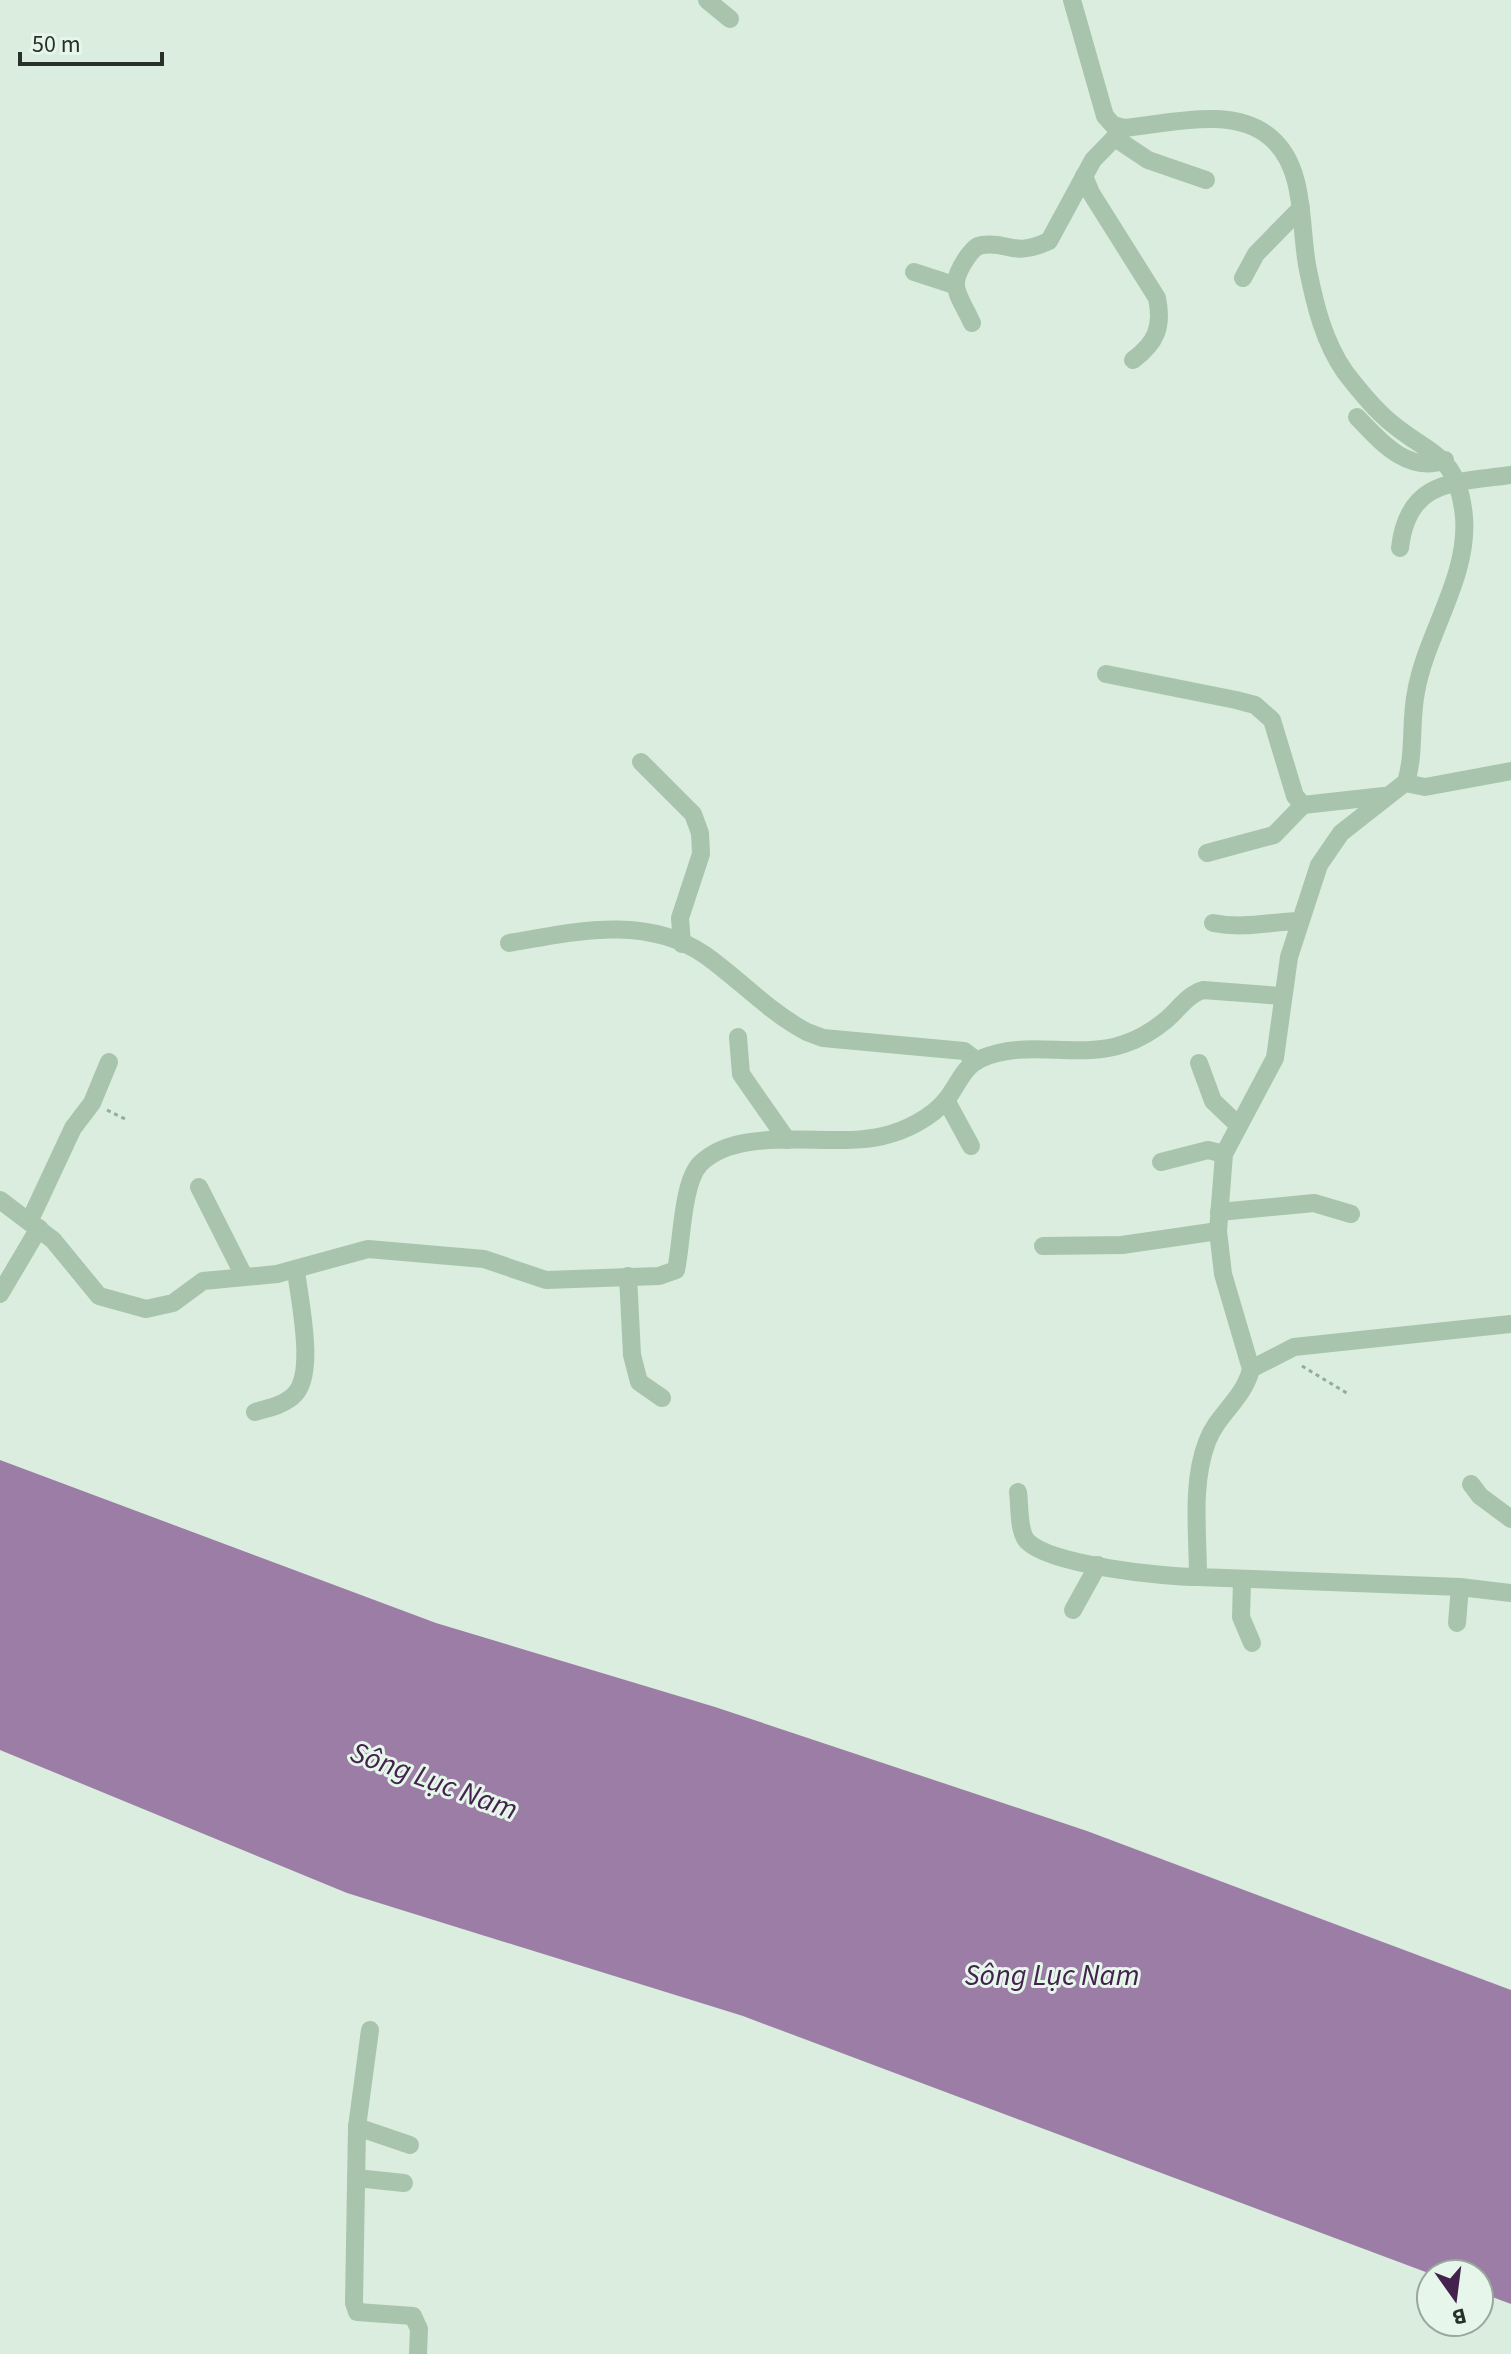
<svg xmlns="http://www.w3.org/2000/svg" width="1511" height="2354" font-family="'Source Sans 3',sans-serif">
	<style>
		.water { fill: #9c7da6 }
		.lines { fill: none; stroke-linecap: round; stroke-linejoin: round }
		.path { stroke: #92af96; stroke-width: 3; stroke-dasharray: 4 4; stroke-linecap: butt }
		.minor { stroke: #a8c4ac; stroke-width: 18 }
		.labels { text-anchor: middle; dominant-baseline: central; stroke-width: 6; stroke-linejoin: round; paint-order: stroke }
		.water-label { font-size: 30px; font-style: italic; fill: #43224d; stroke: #e6f6ea }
	</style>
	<rect width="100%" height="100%" fill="#daeddf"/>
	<path class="water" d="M0 1460 436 1623 715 1707 1087 1831 1511 1990V2304L1479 2292V2274H1431L743 2016 347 1893 0 1750Z"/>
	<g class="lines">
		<g class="path">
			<path d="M107 1110 125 1119"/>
			<path d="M1302 1366 1350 1395"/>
		</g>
		<g class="minor">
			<path d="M707 0 730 19"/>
			<path d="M1072 0 1105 116 1113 125 1124 128C1168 124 1234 105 1271 138 1307 169 1299 227 1308 270 1315 305 1324 342 1345 372 1358 389 1373 408 1390 422 1430 456 1458 453 1464 517 1469 577 1426 634 1416 692 1410 721 1415 754 1406 782L1341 833 1319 865 1289 957 1275 1058 1224 1154 1218 1231 1223 1274 1251 1369C1244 1399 1217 1414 1207 1442 1191 1484 1198 1533 1198 1577L1460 1587 1511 1593"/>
			<path d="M1115 138 1148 160 1206 180"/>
			<path d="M1084 176 1091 193 1157 298C1163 327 1156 343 1133 360"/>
			<path d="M914 272 954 285"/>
			<path d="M1243 278 1256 254 1301 208"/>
			<path d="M972 323C958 292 946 287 968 256 972 251 975 246 982 245 1010 241 1012 258 1049 241L1093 160 1124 128"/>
			<path d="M1357 417C1381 442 1408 474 1445 460"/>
			<path d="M1400 548C1408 478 1455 483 1511 475"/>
			<path d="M1106 674 1236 700 1255 705 1272 720 1295 796 1303 805 1384 796"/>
			<path d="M641 762 693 814 700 833 701 854 680 918 682 944"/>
			<path d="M1405 783 1425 787 1511 771"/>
			<path d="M1207 853 1274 835 1303 805"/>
			<path d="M1213 923C1245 929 1268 922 1299 921"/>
			<path d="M509 943C573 932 646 914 705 955 739 979 769 1012 807 1032L823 1038 964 1051 977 1061"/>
			<path d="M738 1037 741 1074 787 1140"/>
			<path d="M1199 1063 1213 1101 1237 1124"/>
			<path d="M946 1100 971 1146"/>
			<path d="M1161 1162 1208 1150 1224 1154"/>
			<path d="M199 1187 244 1276"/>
			<path d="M0 1200 53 1240 99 1296 146 1309 173 1303 203 1281 277 1274 368 1249 484 1259 546 1280 659 1276 676 1270C682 1243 682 1183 700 1164 740 1123 832 1149 883 1136 905 1131 931 1118 946 1100 957 1087 963 1067 980 1059 1026 1038 1078 1060 1124 1044 1139 1039 1154 1030 1166 1020 1179 1009 1187 995 1203 990L1281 996"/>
			<path d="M1219 1212 1314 1203 1351 1214"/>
			<path d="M30 1220 73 1128 92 1103 109 1062"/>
			<path d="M1043 1246 1122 1245 1218 1231"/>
			<path d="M628 1276 632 1355 639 1382 662 1398"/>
			<path d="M0 1294 39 1228"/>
			<path d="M1251 1369 1294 1347 1511 1324"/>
			<path d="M255 1412C268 1408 285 1405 295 1394 316 1372 299 1299 296 1270"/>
			<path d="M1471 1484 1480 1496 1511 1519"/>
			<path d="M1018 1492C1020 1506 1018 1531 1027 1541 1050 1565 1164 1577 1198 1577"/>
			<path d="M1242 1581 1241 1617 1252 1643"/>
			<path d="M1073 1610 1098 1565"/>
			<path d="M1457 1623 1460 1587"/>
			<path d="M370 2030 357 2127 354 2303 357 2312 413 2316 419 2329 418 2354"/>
			<path d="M357 2127 410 2145"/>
			<path d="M356 2178 404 2183"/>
		</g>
	</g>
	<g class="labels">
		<g class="water-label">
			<text transform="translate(434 1781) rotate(20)">Sông Lục Nam</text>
			<text x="1052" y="1975">Sông Lục Nam</text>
		</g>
	</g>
	<g transform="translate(1455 2298) rotate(166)"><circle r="38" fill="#e6f6ea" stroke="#9aa79c" stroke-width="2"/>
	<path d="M0-6L14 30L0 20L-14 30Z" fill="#43224d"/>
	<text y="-12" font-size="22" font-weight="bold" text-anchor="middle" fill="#273127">B</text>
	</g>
	<path d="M20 52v12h142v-12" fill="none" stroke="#273127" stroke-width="4"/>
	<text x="32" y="52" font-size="24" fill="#273127" stroke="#e6f6ea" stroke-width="6" paint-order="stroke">50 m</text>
</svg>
